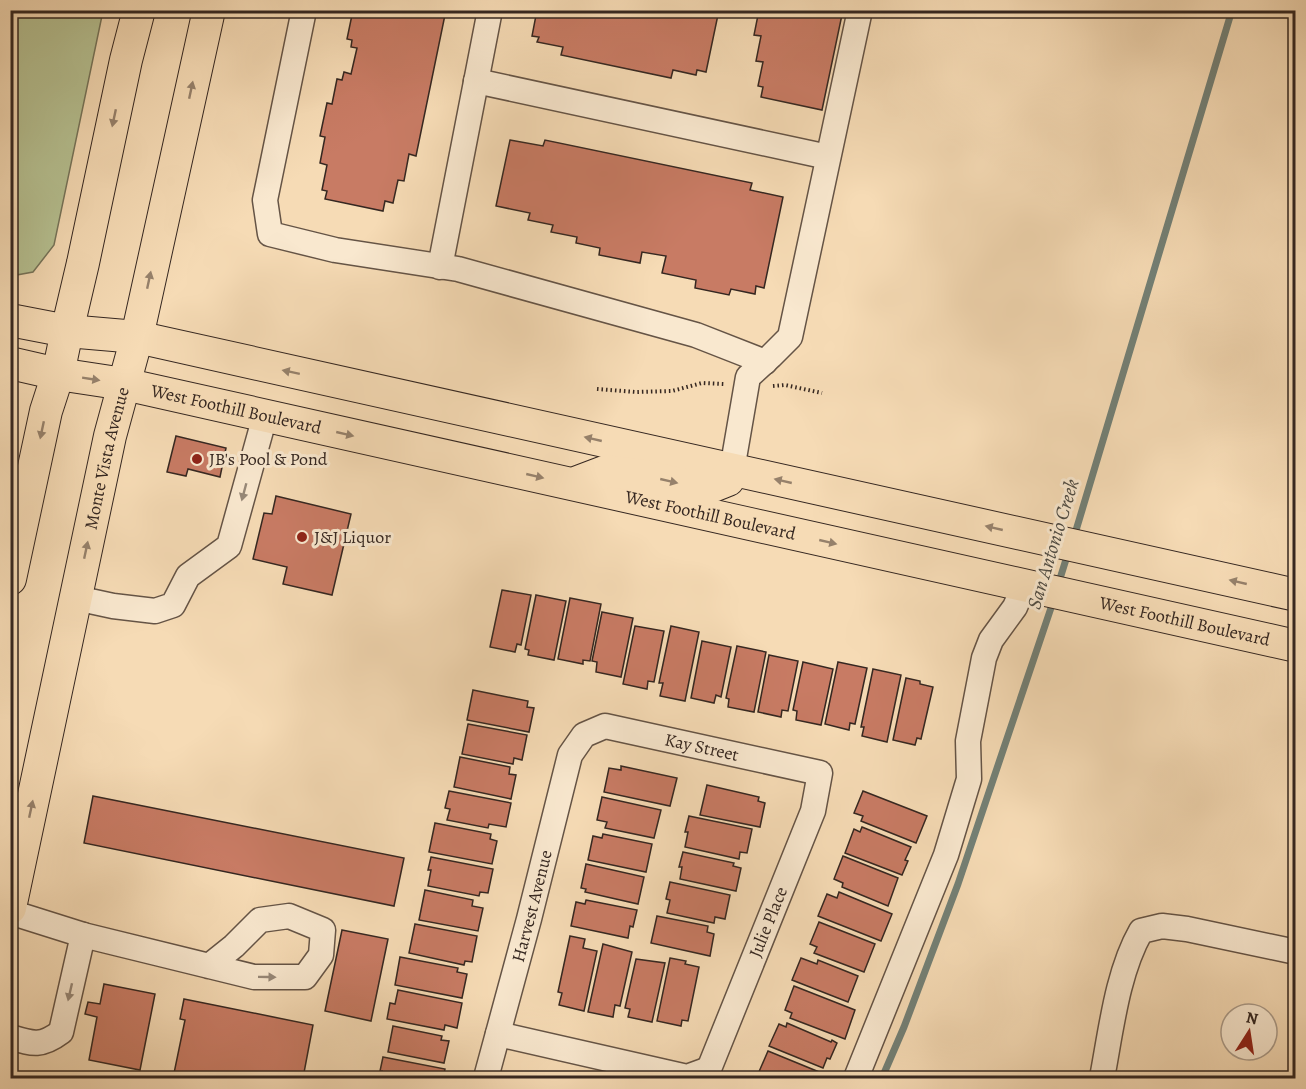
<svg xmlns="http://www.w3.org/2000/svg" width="1306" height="1089" font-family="Alegreya,serif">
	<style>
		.green { fill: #b6c192; stroke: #76745a; stroke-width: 1.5 }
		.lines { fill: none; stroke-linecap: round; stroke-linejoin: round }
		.stream { stroke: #738076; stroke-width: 7 }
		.building { fill: #c87b64; stroke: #352721; stroke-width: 1.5 }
		.minor-casing { stroke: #655446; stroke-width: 27 }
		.major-casing { stroke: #352721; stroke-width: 34 }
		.path { stroke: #352721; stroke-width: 4; stroke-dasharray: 1.5 3; stroke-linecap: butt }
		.minor { stroke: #f9e8cf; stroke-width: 24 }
		.major { stroke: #f6dbb5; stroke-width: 32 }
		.oneway { fill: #96816b }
		.oneway2 { fill: #978878 }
		.poi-dot { fill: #8f2418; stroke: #f9e8cf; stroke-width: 2 }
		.labels { text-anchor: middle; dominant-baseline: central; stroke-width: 6; stroke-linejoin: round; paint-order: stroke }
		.street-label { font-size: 18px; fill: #352721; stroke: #f9e8cf }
		.poi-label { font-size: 18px; fill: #352721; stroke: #f9e8cf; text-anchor: start }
		.water-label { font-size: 20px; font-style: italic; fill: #4f4c44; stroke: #f9e8cf }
	</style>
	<rect width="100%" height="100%" fill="#f6dbb5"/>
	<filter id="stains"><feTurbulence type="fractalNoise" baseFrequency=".00333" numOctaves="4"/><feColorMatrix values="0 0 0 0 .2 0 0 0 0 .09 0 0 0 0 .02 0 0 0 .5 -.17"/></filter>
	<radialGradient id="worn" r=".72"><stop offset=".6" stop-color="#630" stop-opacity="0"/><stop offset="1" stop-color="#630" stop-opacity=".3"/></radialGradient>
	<path class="green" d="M11 10 103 11 54 245 33 272 11 276Z"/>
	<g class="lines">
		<g class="stream">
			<path d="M1074 537 1232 10"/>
			<path d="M1058 585 1068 553"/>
			<path d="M882 1078 904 1027 958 884 1054 599"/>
		</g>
	</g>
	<g class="building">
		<path d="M345 10H446L416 156 409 154 404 181 398 180 393 203 385 201 383 211 325 199 327 191 322 190 327 165 320 163 325 137 320 136 327 103 332 104 337 79 342 80 344 72 351 74 357 48 351 47 352 40 347 39 352 15 344 13Z"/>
		<path d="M537 10H719L706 72 697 70 696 75 673 70 671 78 561 55 563 47 537 42 539 37 532 36Z"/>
		<path d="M759 10H843L822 110 761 97 763 87 758 86 763 62 756 61 761 36 754 35Z"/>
		<path d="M510 140 543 146 545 140 752 183 750 190 783 197 764 288 756 286 755 294 731 289 729 295 695 288 696 280 662 273 666 256 642 252 640 263 599 255 600 248 576 243 577 237 551 232 553 225 528 220 530 213 496 206Z"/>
		<path d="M176 436 226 448 220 477 188 469 186 476 167 472Z"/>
		<path d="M276 496 351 514 332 595 283 584 287 567 253 559 264 513 272 514Z"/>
		<path d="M502 590 531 595 521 645 517 644 515 652 490 647Z"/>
		<path d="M536 595 566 601 554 660 528 655 529 650 525 649Z"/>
		<path d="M570 598 601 604 590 661 583 660V664L558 659Z"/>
		<path d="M602 612 633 618 621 677 596 672 597 662 592 661Z"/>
		<path d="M635 626 664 631 654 682 648 681 647 689 623 684Z"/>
		<path d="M671 626 699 632 685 701 660 696 663 683H659Z"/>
		<path d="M702 641 731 647 721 697 716 695 714 703 691 698Z"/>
		<path d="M737 646 766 652 754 712 728 707 729 699 726 698Z"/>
		<path d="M769 655 798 661 788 711 782 710 781 717 758 712Z"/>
		<path d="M803 662 833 669 821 725 796 720 797 711 793 710Z"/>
		<path d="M838 662 867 668 855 724 850 723 849 730 825 724Z"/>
		<path d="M873 669 901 675 887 742 862 736 864 727H861Z"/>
		<path d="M906 678 920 681V684L933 687 921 739 917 738 915 745 893 740Z"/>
		<path d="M473 690 528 701 527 707 534 708 529 732 467 720Z"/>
		<path d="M468 724 527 735 522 760 514 758 513 764 462 754Z"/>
		<path d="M460 757 510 767 509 774 516 775 511 799 454 787Z"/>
		<path d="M621 766 677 778 670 806 604 792 609 768 621 770Z"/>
		<path d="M707 785 759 797 758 801 765 803 760 827 700 815Z"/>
		<path d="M449 791 511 803 506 827 489 824 488 828 447 820 450 809 445 808Z"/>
		<path d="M863 791 927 816 916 843 861 821 863 816 854 813Z"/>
		<path d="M93 796 404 858 394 906 84 843Z"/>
		<path d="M602 797 661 810 654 838 605 828 607 822 597 820Z"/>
		<path d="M689 816 752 829 747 853 740 852 739 859 685 847 688 832H685Z"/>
		<path d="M435 823 491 834 490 839 497 841 492 864 429 852Z"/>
		<path d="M862 827 911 847 905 860 908 861 902 875 845 853 854 829 860 832Z"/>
		<path d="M603 834 652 844 646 872 588 860 593 836 602 838Z"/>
		<path d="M683 852 734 863 733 866 741 868 736 891 680 879 682 867H679Z"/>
		<path d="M843 856 898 878 888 906 842 887 843 883 834 879Z"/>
		<path d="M431 857 493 869 488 893 480 892 479 896 428 886 431 870H428Z"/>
		<path d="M586 864 644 877 638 904 585 892 586 889 581 888Z"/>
		<path d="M670 882 730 895 725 919 715 917 714 923 667 913 670 900 666 899Z"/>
		<path d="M425 890 473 900 472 906 483 908 478 931 419 920Z"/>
		<path d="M839 892 892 914 881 941 818 916 827 894 837 898Z"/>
		<path d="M586 900 637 910 633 927 630 926 628 938 571 926 576 902 585 904Z"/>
		<path d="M657 916 708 926 707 932 714 934 710 956 651 943Z"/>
		<path d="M819 922 875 944 864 972 814 953 817 947 810 944Z"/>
		<path d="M415 924 477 936 472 962 465 961 464 965 409 953Z"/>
		<path d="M342 930 388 939 371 1021 325 1011Z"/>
		<path d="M570 936 585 939 583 948 597 951 584 1011 559 1005 562 993 558 992Z"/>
		<path d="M603 944 632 952 620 1006 615 1005 613 1017 588 1012Z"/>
		<path d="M400 957 458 968 457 972 467 974 462 998 395 985Z"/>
		<path d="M670 958 686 961 685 964 699 967 688 1021 682 1020 681 1026 657 1021Z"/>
		<path d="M801 958 817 964 818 960 858 976 848 1002 792 980Z"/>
		<path d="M636 959 665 963 652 1022 628 1017 630 1009 625 1008Z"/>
		<path d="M104 984 155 994 140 1070 89 1060 97 1017 85 1014 88 1002 100 1004Z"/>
		<path d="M794 986 855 1010 845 1039 790 1018 792 1013 785 1010Z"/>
		<path d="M398 990 462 1003 457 1028 445 1025 444 1030 387 1019 390 1003 395 1004Z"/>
		<path d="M184 999 313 1025 303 1078H173L185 1020 180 1019Z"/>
		<path d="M787 1023 831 1042 832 1040 837 1043 830 1059 827 1058 823 1068 769 1046 779 1024 786 1027Z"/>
		<path d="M393 1026 442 1036 441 1040 449 1041 444 1063 388 1052Z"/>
		<path d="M768 1051 824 1074 822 1078H770L758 1074Z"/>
		<path d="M383 1057 445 1069 443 1078H380L382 1071H380Z"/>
	</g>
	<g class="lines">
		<defs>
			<g id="minor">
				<path d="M304 10 265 200 270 234 335 250 458 269 696 335 765 362"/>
				<path d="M476 81 828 157"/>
				<path d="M440 267 490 10"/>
				<path d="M732 470 748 377 771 356 790 337 860 10"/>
				<path d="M76 598 113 606 155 611 173 605 188 576 229 546 265 416"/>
				<path d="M10 912 83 935 254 977H305L321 955 323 930 289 916 260 920 234 946 209 966"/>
				<path d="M498 1034 687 1077 709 1069"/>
				<path d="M10 1037C33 1044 41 1047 61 1032L83 935"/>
				<path id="s1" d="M488 1078 487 1074 529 919 570 755 584 735 605 726 820 773 813 811 709 1069 708 1078"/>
				<path d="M856 1078 946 855 969 779 968 741 984 658 991 640 1015 607 1024 586"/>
				<path d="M1102 1078C1111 1031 1117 973 1141 931L1162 926 1187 929 1296 952"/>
			</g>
			<g id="major">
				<path d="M10 320 67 331 137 337 1296 595"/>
				<path id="s2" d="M10 363 58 374 124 384 1296 646"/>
				<path d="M578 482 607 471 644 476 689 486H713L728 480 732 470"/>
				<path d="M10 579 46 411 58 374 67 331 83 263 126 60 139 10"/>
				<path id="s3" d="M10 908 110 436 137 337 209 10"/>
			</g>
		</defs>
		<use href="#minor" class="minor-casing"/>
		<use href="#major" class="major-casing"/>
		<g class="path">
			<path d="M773 386 785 385 822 393"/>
			<path d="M597 389 636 392 672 391 702 383 724 384"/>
		</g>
		<use href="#minor" class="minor"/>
		<use href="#major" class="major"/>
	</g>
	<defs><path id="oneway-solid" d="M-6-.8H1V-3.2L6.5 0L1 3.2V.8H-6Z" transform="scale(1.5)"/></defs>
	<g class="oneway">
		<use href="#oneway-solid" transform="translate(191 90) rotate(-78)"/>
		<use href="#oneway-solid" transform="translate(114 118) rotate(102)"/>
		<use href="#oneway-solid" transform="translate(149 280) rotate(-78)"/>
		<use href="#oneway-solid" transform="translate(291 372) rotate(-168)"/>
		<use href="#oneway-solid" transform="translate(91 379) rotate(9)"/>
		<use href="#oneway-solid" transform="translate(42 430) rotate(102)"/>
		<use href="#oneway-solid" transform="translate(345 434) rotate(13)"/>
		<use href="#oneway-solid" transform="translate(593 439) rotate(-167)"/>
		<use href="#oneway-solid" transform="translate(535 476) rotate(13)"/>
		<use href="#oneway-solid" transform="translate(669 481) rotate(13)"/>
		<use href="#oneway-solid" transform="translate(783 481) rotate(-167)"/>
		<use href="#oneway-solid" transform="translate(994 528) rotate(-167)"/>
		<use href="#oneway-solid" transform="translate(828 542) rotate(13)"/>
		<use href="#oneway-solid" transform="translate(86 550) rotate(-78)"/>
		<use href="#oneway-solid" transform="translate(1238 582) rotate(-167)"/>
		<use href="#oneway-solid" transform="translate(31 809) rotate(-78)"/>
	</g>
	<g class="oneway2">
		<use href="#oneway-solid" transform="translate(244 492) rotate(105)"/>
		<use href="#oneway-solid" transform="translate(267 977) rotate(1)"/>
		<use href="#oneway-solid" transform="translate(70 992) rotate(103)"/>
	</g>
	<g class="poi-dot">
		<circle cx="197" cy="459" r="6"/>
		<circle cx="302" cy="537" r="6"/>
	</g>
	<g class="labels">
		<g class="street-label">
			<text stroke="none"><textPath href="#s2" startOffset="231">West Foothill Boulevard</textPath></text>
			<text stroke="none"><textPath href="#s3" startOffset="460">Monte Vista Avenue</textPath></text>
			<text stroke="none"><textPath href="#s2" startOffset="717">West Foothill Boulevard</textPath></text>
			<text stroke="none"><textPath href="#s2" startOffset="1203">West Foothill Boulevard</textPath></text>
			<text stroke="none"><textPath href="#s1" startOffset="480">Kay Street</textPath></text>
			<text stroke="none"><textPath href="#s1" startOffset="178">Harvest Avenue</textPath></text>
			<text transform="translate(768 922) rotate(-68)">Julie Place</text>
		</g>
		<g class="poi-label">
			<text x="209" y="459">JB's Pool &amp; Pond</text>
			<text x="314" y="537">J&amp;J Liquor</text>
		</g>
		<g class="water-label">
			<text transform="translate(1053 544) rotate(-73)">San Antonio Creek</text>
		</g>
	</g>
	<rect width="1306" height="1089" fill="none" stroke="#f6dbb5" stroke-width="36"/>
	<rect x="12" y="12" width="1282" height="1065" fill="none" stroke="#352721" stroke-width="3"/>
	<rect x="18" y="18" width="1270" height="1053" fill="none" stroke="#352721" stroke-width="1.5"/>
	<g transform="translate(1249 1032) rotate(12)"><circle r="28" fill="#f9e8cf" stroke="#ab9b89" stroke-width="1.5"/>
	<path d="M0-4.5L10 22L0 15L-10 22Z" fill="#8f2418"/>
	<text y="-9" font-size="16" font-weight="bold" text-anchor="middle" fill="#352721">N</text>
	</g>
	<rect width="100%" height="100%" filter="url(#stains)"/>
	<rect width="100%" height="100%" fill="url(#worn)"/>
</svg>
